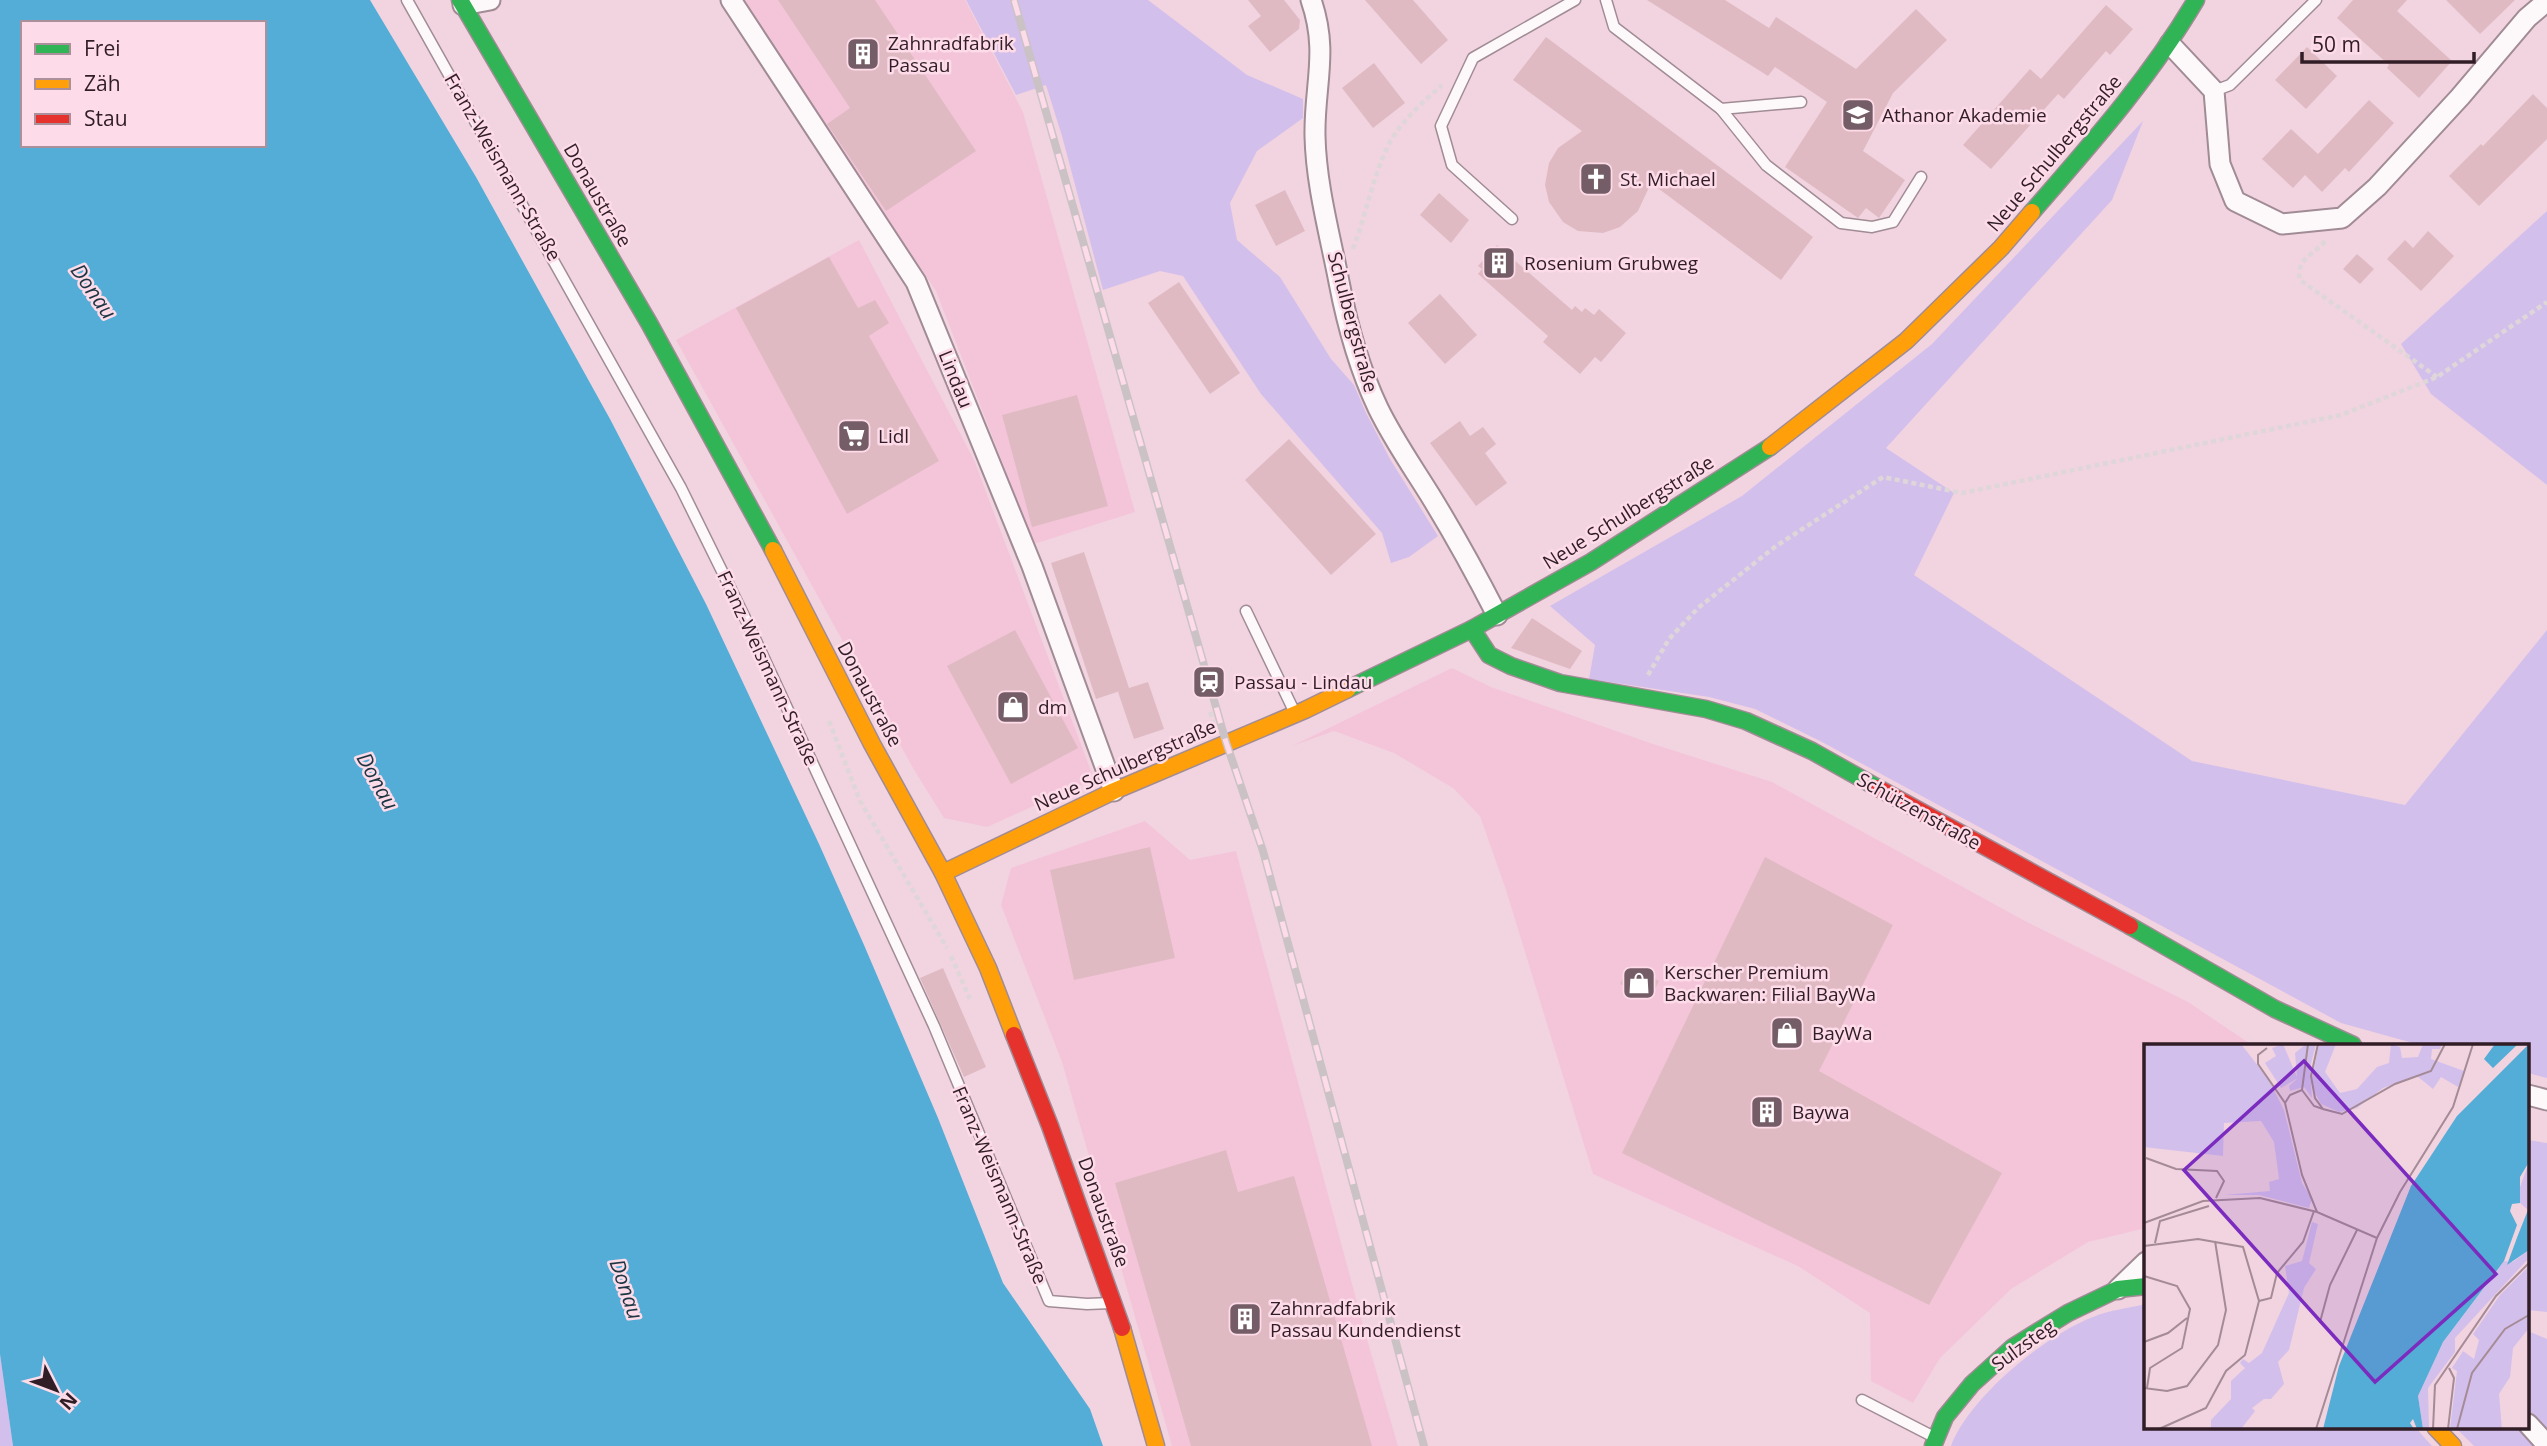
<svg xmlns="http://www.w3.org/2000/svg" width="2547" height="1446" font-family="'Open Sans',sans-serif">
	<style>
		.built { fill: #f4c5d9 }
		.green { fill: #d3bfec }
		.water { fill: #53add6; fill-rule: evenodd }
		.building { fill: #e0bac3 }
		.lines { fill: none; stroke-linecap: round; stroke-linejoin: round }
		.lane-casing { stroke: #a18b95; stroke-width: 13 }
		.street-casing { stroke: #a18b95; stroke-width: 23 }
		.fast-casing { stroke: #a18b95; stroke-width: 19 }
		.slow-casing { stroke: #a18b95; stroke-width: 19 }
		.jam-casing { stroke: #a18b95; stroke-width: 19 }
		.path { stroke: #dfd6d9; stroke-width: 4.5; stroke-dasharray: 5 3.5; stroke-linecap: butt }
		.lane { stroke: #fdf9fa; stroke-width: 10 }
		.street { stroke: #fdf9fa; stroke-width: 19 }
		.fast { stroke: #30b455; stroke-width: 16 }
		.slow { stroke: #ff9f0a; stroke-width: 16 }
		.jam { stroke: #e5322d; stroke-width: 16 }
		.rail-casing { stroke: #cbc2c6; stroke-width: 8 }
		.rail { stroke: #fddbe8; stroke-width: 5; stroke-dasharray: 16; stroke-linecap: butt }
		.labels { text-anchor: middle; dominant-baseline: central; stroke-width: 5; stroke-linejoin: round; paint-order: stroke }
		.poi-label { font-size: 19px; fill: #301d25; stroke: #fddbe8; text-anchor: start }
		.street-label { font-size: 19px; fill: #301d25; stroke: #fddbe8 }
		.water-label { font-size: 21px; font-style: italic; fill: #1c3542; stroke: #fddbe8 }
		.inset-road { fill: none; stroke: #a48b95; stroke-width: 2 }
		.view { fill: #7b2cbf; fill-opacity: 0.15; stroke: #7b2cbf; stroke-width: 3.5 }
		.inset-edge { fill: none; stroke: #301d25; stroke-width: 3.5 }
	</style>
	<rect width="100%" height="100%" fill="#f1d4e0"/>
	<g class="built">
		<path d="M742 0H965L1023 112 1135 512 1034 544 936 291Z"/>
		<path d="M859 240 974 460 1094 779 987 827 944 818 913 768 676 340Z"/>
		<path d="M1452 668 1491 687 1653 744 1772 782 2023 920 2188 1002 2252 1045H2146V1228L2088 1242 2011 1289 1940 1358 1913 1403 1871 1381 1870 1313 1798 1266 1593 1174 1506 890 1480 816 1453 788 1394 753 1334 731 1292 746Z"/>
		<path d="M1145 821 1190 860 1236 851 1366 1336 1398 1446H1172L1062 1062 1001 905 1011 868Z"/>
	</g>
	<g class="green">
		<path d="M966 0H1148L1247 75 1303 99V118L1257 151 1230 203 1237 240 1280 277 1331 359 1354 385 1366 413 1390 459 1438 536 1409 557 1391 563 1382 533 1261 394 1183 276 1160 271 1103 290 1062 136 1046 85 1016 95Z"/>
		<path d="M2143 121 2112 200 1886 448 1954 493 1914 575 2192 761 2405 805 2547 630V1078L2528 1073V1045H2420L2341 1023 1822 742 1755 709 1709 697 1589 679 1595 645 1550 606 1742 496 1932 344Z"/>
		<path d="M2547 211V485L2431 394 2401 344Z"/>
		<path d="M2528 1140 2547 1143V1312L2528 1310Z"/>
		<path d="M2146 1304V1427H2415L2432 1446H1951C1969 1398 2045 1335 2093 1317 2110 1310 2129 1308 2146 1304Z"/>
		<path d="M2528 1331 2547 1339V1446H2474L2455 1427H2528Z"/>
		<path d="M0 1354 13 1446H0Z"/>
	</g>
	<path class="water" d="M0 0H370L476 177 610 419 706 604 819 844 864 945 938 1118 1003 1283 1090 1409 1103 1446H13L0 1354ZM23 23H264V145H23Z"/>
	<g class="building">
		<path d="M778 0H875L976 151 886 211 827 124 850 108Z"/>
		<path d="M1248 0H1284L1300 20 1299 29 1270 52 1248 26 1261 16Z"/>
		<path d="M1365 0H1413L1448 40 1421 64Z"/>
		<path d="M1647 0H1725L1769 28 1776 17 1856 69 1916 9 1947 40 1893 93 1863 151 1905 180 1879 218 1866 208 1858 218 1785 167 1827 102 1775 67 1768 76Z"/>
		<path d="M2353 0H2407L2397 11 2452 61 2419 98 2387 68 2389 65 2337 18Z"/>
		<path d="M2446 0H2515L2480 34Z"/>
		<path d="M2106 5 2133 29 2110 55 2106 51 2064 99 2058 94 1991 169 1963 145 2030 69 2041 79Z"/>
		<path d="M1546 37 1813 237 1781 280 1651 183 1638 211 1620 227 1603 233 1578 231 1563 222 1549 202 1545 185 1549 163 1558 148 1582 131 1513 80Z"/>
		<path d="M2307 47 2337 76 2306 109 2275 80Z"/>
		<path d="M1374 63 1405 103 1373 128 1342 88Z"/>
		<path d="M2533 94 2547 108V139L2479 206 2449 176 2481 144 2483 146Z"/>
		<path d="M2369 100 2394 123 2349 172 2345 168 2322 192 2305 175 2293 188 2262 159 2291 129 2318 154Z"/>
		<path d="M1285 190 1305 231 1276 246 1255 205Z"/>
		<path d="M1439 193 1469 220 1451 243 1420 215Z"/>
		<path d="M2428 231 2454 256 2421 291 2387 259 2405 240 2413 248Z"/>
		<path d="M1497 245 1572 310 1575 306 1582 312 1585 308 1594 315 1599 309 1626 333 1601 362 1595 357 1580 374 1543 342 1548 336 1478 274 1482 269 1478 266Z"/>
		<path d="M2357 254 2374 269 2360 284 2343 269Z"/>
		<path d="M829 257 858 308 875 300 889 323 869 336 939 461 847 514 736 308Z"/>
		<path d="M1179 282 1240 373 1210 394 1148 303Z"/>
		<path d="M1440 294 1477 335 1445 364 1408 323Z"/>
		<path d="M1077 395 1108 506 1032 527 1002 415Z"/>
		<path d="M1460 421 1470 436 1483 427 1496 444 1485 453 1507 483 1476 506 1430 443Z"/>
		<path d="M1289 439 1376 534 1331 575 1245 480Z"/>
		<path d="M1084 552 1129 688 1148 682 1164 729 1134 739 1118 692 1120 691 1096 699 1051 563Z"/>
		<path d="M1532 618 1582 651 1570 669 1511 648Z"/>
		<path d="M1015 630 1078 748 1011 784 947 666Z"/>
		<path d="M1150 847 1175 958 1074 980 1050 870Z"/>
		<path d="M1765 857 1893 925 1819 1071 2002 1173 1929 1305 1622 1153Z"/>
		<path d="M1629 966 1659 981 1650 999 1620 984Z"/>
		<path d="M943 968 986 1067 964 1077 920 978Z"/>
		<path d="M1226 1150 1238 1192 1294 1176 1372 1446H1191L1115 1183Z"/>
	</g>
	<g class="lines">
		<defs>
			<g id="lane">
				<path d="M407 0 681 488 750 628 934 1026 1049 1301 1087 1304 1111 1303"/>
				<path d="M1606 0 1614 27 1721 109 1801 102"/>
				<path d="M2214 91 2230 85 2316 0"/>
				<path d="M1721 109 1766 165 1841 223 1872 227 1893 222 1921 177"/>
				<path d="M1512 219 1452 165 1441 126 1473 58 1575 0"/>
				<path d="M1246 611 1294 711"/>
				<path d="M1862 1400 1936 1438"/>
			</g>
			<g id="street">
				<path d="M731 0 916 282 1032 566 1114 791"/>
				<path d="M1311 0C1329 52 1314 85 1315 136 1316 185 1330 235 1339 282 1347 324 1360 370 1378 408 1393 439 1412 466 1430 495 1454 534 1476 574 1497 615"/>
				<path d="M463 5 490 0"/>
				<path d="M2170 44 2214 91 2220 164 2235 201 2282 224 2342 218 2377 187 2460 97 2527 18 2547 1"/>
				<path d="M2528 1095 2547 1100"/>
				<path d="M2118 1289 2146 1262"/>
				<path d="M2528 1424 2547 1445"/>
			</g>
			<g id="fast">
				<path d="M460 0 649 323 773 550"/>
				<path d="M2032 212C2091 144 2150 78 2196 0"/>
				<path d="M1472 629 1489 655 1511 666 1560 683 1706 709 1746 721 1812 751 1878 788"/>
				<path d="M1348 689 1472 629 1591 562 1770 447"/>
				<path d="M2130 926 2275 1009 2353 1045"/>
				<path d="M1933 1446 1945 1417 1972 1384 2013 1347 2068 1313 2118 1289 2146 1286"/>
			</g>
			<g id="slow">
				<path d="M1770 447 1906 341 2001 248 2032 212"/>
				<path d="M773 550 872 744 943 873 988 968 1014 1035"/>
				<path d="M943 873 1114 791 1305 710 1348 689"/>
				<path d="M1122 1328 1156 1446"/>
				<path d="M2435 1427 2453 1446"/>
			</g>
			<g id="jam">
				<path d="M1878 788 2130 926"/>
				<path d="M1014 1035 1050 1126 1122 1328"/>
			</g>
		</defs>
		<use href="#lane" class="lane-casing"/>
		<use href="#street" class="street-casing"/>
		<use href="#fast" class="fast-casing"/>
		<use href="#slow" class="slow-casing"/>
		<use href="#jam" class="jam-casing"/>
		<g class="path">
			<path d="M2325 241C2314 255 2295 259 2300 280L2437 377"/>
			<path d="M1353 249C1366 215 1372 179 1388 146 1400 122 1422 103 1442 85"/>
			<path d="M1648 675 1669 639 1698 608 1776 546 1883 477 1962 493 2341 415 2437 377 2547 302"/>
			<path d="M1210 712 1214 725"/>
			<path d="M829 721 860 801 947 948"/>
			<path d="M951 956 970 999"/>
		</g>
		<use href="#lane" class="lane"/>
		<use href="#street" class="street"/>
		<use href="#fast" class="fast"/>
		<use href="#slow" class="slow"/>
		<use href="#jam" class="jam"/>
		<defs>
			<path id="rail" d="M1014 0 1226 742 1263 851 1424 1446"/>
		</defs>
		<use href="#rail" class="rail-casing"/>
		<use href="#rail" class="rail"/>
	</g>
	<defs>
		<symbol id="building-square" viewBox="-11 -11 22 22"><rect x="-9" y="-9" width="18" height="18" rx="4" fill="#745d66" stroke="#fddbe8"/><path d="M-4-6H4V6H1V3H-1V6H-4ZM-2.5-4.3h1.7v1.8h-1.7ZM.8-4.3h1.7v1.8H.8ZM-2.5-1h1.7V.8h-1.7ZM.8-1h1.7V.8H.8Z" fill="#fff"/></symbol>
		<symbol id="university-square" viewBox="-11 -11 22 22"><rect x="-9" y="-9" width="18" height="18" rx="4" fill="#745d66" stroke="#fddbe8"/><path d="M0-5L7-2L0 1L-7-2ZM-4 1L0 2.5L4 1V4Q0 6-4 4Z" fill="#fff"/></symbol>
		<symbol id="church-square" viewBox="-11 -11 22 22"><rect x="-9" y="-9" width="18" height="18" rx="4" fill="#745d66" stroke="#fddbe8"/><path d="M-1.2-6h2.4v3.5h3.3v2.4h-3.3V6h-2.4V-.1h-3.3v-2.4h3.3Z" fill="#fff"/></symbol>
		<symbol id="supermarket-square" viewBox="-11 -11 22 22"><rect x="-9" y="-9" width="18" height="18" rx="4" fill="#745d66" stroke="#fddbe8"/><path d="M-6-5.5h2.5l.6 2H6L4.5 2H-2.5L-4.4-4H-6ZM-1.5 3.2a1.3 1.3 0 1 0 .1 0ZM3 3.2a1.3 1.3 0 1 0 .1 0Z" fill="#fff"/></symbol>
		<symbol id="station-square" viewBox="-11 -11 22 22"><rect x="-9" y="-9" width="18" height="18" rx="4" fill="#745d66" stroke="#fddbe8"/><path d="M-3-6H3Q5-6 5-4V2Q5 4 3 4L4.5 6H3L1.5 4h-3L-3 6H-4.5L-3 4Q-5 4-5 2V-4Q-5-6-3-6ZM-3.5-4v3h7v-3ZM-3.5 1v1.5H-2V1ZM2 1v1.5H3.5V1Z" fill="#fff"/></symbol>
		<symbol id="shop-square" viewBox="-11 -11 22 22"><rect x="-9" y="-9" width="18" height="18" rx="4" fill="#745d66" stroke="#fddbe8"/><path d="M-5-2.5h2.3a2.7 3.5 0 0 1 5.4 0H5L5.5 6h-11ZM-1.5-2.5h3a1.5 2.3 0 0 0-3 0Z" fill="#fff"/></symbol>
	</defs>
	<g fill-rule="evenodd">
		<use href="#building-square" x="844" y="35" width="38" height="38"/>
		<use href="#university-square" x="1839" y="96" width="38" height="38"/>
		<use href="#church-square" x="1577" y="160" width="38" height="38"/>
		<use href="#building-square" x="1480" y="244" width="38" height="38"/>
		<use href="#supermarket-square" x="835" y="417" width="38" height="38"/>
		<use href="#station-square" x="1190" y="663" width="38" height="38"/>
		<use href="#shop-square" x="994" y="688" width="38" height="38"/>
		<use href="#shop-square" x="1620" y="964" width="38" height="38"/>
		<use href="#shop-square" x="1768" y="1014" width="38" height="38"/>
		<use href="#building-square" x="1748" y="1093" width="38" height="38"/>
		<use href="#building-square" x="1226" y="1300" width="38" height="38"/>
	</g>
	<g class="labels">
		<g class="poi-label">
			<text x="888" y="43">Zahnradfabrik<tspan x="888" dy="22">Passau</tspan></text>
			<text x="1882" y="115">Athanor Akademie</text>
			<text x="1620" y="179">St. Michael</text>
			<text x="1524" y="263">Rosenium Grubweg</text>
			<text x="878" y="436">Lidl</text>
			<text x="1234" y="682">Passau - Lindau</text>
			<text x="1038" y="707">dm</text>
			<text x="1664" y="972">Kerscher Premium<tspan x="1664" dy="22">Backwaren: Filial BayWa</tspan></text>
			<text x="1812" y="1033">BayWa</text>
			<text x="1792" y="1112">Baywa</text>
			<text x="1270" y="1308">Zahnradfabrik<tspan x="1270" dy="22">Passau Kundendienst</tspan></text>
		</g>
		<g class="street-label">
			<text transform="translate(2054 153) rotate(-50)">Neue Schulbergstraße</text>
			<text transform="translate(503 167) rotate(60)">Franz-Weismann-Straße</text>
			<text transform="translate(598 195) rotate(60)">Donaustraße</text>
			<text transform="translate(1353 322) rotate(75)">Schulbergstraße</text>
			<text transform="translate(956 379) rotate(68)">Lindau</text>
			<text transform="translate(1628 512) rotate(-32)">Neue Schulbergstraße</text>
			<text transform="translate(768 668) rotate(65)">Franz-Weismann-Straße</text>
			<text transform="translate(870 694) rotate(62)">Donaustraße</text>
			<text transform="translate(1125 765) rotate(-24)">Neue Schulbergstraße</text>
			<text transform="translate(1919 811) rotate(29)">Schützenstraße</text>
			<text transform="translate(1000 1185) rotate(67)">Franz-Weismann-Straße</text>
			<text transform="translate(1104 1212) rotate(70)">Donaustraße</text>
			<text transform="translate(2023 1345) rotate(-36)">Sulzsteg</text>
		</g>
		<g class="water-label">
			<text transform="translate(94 291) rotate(55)">Donau</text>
			<text transform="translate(378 781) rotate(61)">Donau</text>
			<text transform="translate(627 1289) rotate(71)">Donau</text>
		</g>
	</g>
	<g transform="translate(2144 1044)">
		<rect width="385" height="385" fill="#f1d4e0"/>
		<path d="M0 0H97L125 36 140 66 158 139 168 155 165 164 115 151H80L126 147 125 138 135 135 130 98 117 77 80 79 79 112 0 103ZM139 0 153 33 151 9 162 0H172L166 24 168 54 160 43 146 47 145 42 154 34 137 44 121 19 132 12 128 4ZM175 0H192L181 28 196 49 213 45 233 23 245 19 247 0 256 3 258 14 274 13 279 0H298L296 5H288L287 15 320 27 314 43 297 33 289 45 273 32 239 44 213 64 195 68 177 60 171 49 168 34ZM385 118V166H384L376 159 375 146ZM168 178 174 180 165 219 172 225 160 244 145 306 134 318 140 340 127 355H120L108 364 111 367 97 385H67V376L87 355V337L101 324 96 319 99 315 105 319 118 309 145 249 141 222 158 217ZM385 206V214L311 294V308L284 344 285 385H279L274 352 299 298 360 217 369 218ZM385 222V284L369 304 366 333 355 350 358 385H306L313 327 308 324 319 307 330 315 335 296 329 290 356 251Z" fill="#d3bfec"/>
		<path d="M351 0H374L349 24 340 15ZM385 0V118L376 133V159L368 160 366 167 373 181 360 217 299 298 287 324 274 352 279 385H273L269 375 266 379 270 385H179L195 322 267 142 313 72ZM384 166 385 206 363 221 374 191Z" fill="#53add6"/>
		<path class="inset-road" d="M174 0 167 32 171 54 179 65 198 70 251 40 287 27 301 0M123 4 114 11V20L141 59 158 131 173 168M158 46 164 0M158 46 170 62 179 65M141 59 146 51 158 46M2 114 32 125 73 127 80 137 72 154M0 179 59 157 116 154 173 168 233 194M11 199 16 177 65 162M0 202 54 195 99 203 115 257M0 232 33 242 46 265 38 304 6 324 3 344M115 257 127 254 133 229 159 198 170 167M0 298 24 289 43 274M197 299 176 278 186 241 213 186M0 344 23 347 43 342 74 301 82 266 71 197M15 385 62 364 82 327 101 311 115 257M172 385 233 194 256 148 309 63 329 0M289 385 291 341 352 252 385 219M304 385 310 334 305 324M313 385 328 329 361 285 385 271"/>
		<path class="view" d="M160 17 352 230 231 338 40 126Z"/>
		<rect width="385" height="385" class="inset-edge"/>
	</g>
	<rect x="21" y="21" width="245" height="126" fill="#fddbe8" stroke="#ab8f9a" stroke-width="2"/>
	<rect x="35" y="44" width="35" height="10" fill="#30b455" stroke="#ab8f9a" stroke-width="2"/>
	<text x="84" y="56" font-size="21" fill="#301d25">Frei</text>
	<rect x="35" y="79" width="35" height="10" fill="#ff9f0a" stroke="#ab8f9a" stroke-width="2"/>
	<text x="84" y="91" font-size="21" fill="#301d25">Zäh</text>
	<rect x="35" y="114" width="35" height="10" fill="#e5322d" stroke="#ab8f9a" stroke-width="2"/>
	<text x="84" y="126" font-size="21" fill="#301d25">Stau</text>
	<g transform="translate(56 1390) rotate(132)" stroke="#fddbe8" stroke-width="5" paint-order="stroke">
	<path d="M0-5L12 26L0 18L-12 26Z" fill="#301d25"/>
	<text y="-10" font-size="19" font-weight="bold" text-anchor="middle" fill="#301d25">N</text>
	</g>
	<path d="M2302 52v10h172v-10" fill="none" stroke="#301d25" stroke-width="3.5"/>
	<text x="2312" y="52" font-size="21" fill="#301d25" stroke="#fddbe8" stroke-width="5" paint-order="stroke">50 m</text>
</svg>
